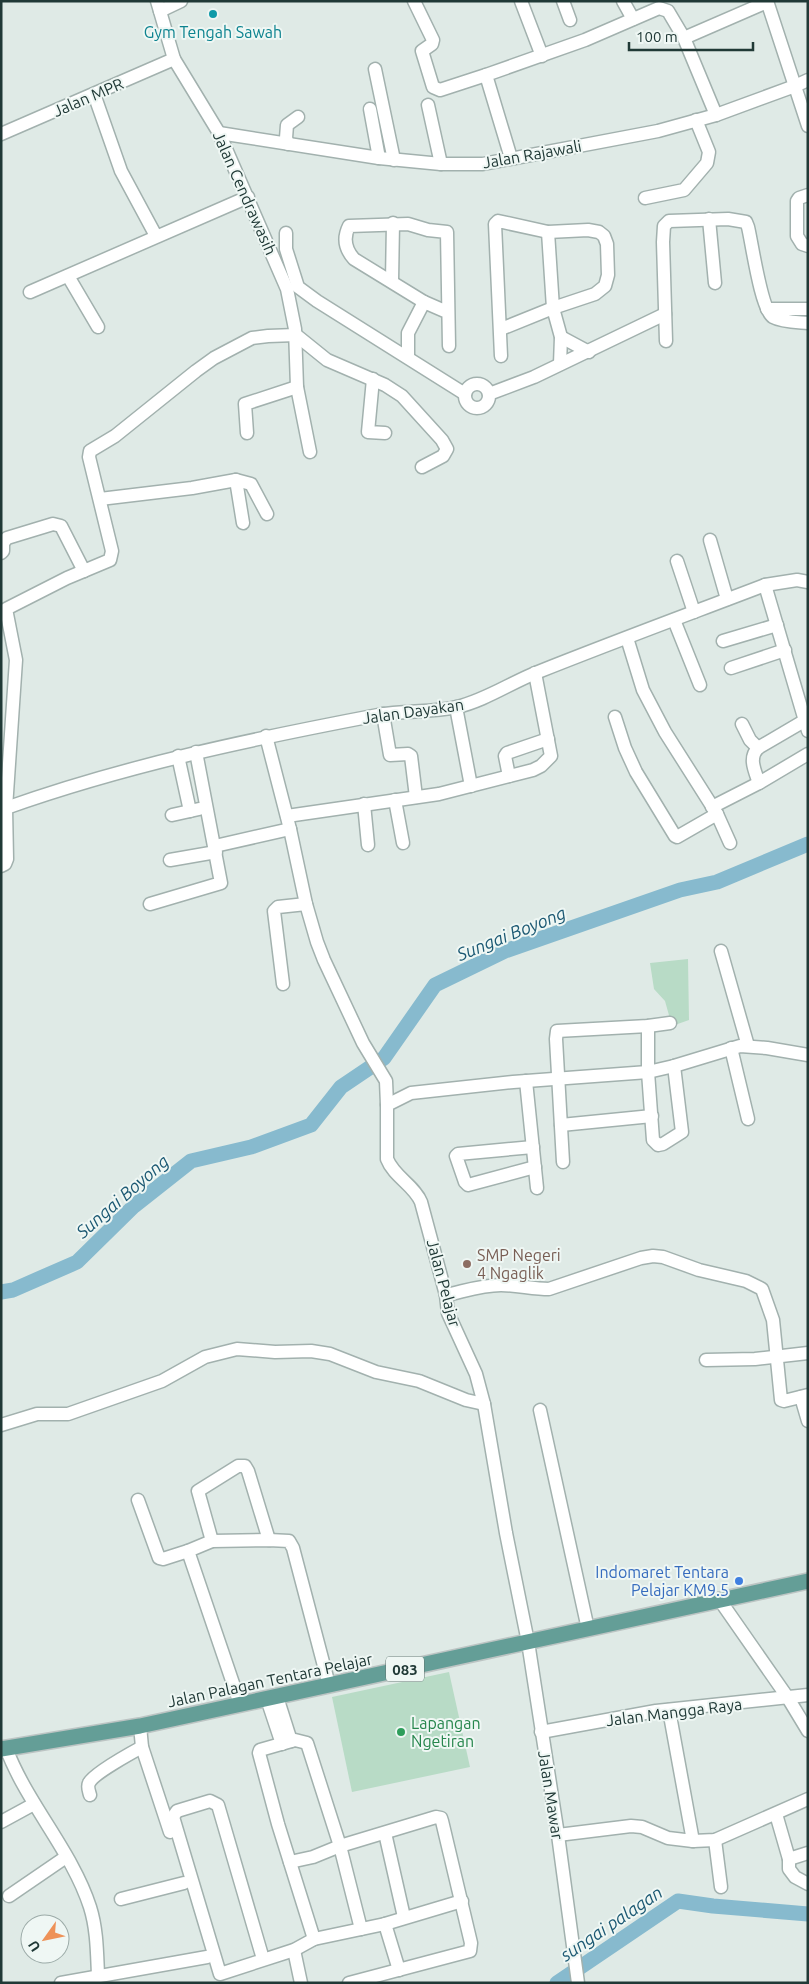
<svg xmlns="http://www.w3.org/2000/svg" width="809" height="1984" font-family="Ubuntu,sans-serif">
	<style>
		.green { fill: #b8dbc6 }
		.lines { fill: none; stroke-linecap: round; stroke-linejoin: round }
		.river { stroke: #87bace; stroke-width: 15 }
		.minor-casing { stroke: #a2b1ae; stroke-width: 15 }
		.major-casing { stroke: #bcc4c3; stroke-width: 18 }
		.minor { stroke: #fff; stroke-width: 12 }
		.major { stroke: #649e97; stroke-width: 15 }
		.culture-dot { fill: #0f9aa8; stroke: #eff7f4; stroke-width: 2 }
		.education-dot { fill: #8d6e63; stroke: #eff7f4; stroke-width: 2 }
		.shop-dot { fill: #3f7fe0; stroke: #eff7f4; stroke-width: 2 }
		.leisure-dot { fill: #2e9e5b; stroke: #eff7f4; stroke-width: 2 }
		.labels { text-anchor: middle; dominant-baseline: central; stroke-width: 4; stroke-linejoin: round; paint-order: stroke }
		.shield { fill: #eff7f4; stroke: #5e726f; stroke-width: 1 }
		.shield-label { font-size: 15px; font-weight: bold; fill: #203936 }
		.culture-label { font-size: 16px; fill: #0d838f; stroke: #eff7f4 }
		.street-label { font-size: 16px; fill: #203936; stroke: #eff7f4 }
		.education-label { font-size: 16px; fill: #785e54; stroke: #eff7f4; text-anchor: start }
		.shop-label { font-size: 16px; fill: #366cbe; stroke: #eff7f4; text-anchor: end }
		.leisure-label { font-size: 16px; fill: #27864d; stroke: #eff7f4; text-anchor: start }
		.water-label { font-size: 18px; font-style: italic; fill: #1c5973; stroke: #eff7f4 }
	</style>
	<rect width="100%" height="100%" fill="#dfeae6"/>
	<g class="green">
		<path d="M688 959 689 1020 672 1026 665 1001 654 989 650 963Z"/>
		<path d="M449 1672 470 1767 352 1792 332 1697Z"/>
	</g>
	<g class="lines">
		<g class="river">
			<path d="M1 1292 13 1290 77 1262 134 1206 191 1161 251 1147 311 1125 341 1087 384 1058 435 985 505 951 680 890 717 882 808 844"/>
			<path d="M557 1983 678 1901 713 1906 808 1914"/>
		</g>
		<defs>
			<g id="minor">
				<path d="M157 1 174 59 219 133 287 289 295 329 297 387 310 452"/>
				<path d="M414 1 433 40 432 44 422 51 433 87 440 90 486 75"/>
				<path d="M521 1 542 56"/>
				<path d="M563 1 570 20"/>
				<path d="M623 1 633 19"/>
				<path d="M767 1 808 126"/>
				<path d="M160 11 181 1"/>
				<path d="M684 38 767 2"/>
				<path d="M375 69 394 160"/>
				<path d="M94 94 121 171 156 236"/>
				<path d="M428 105 441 164"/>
				<path d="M370 109 379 158"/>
				<path d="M219 133 379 158 441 164H483L658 131 716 115 795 86 808 80"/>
				<path d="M1 134 174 59"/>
				<path d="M288 144 286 138 287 125 298 117"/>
				<path d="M511 158 486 75 585 40 659 8 668 11 684 38 716 115"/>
				<path d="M808 195 799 198 797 201V236L802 244 808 246"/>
				<path d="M645 198 684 190 707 163 709 152 696 120"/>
				<path d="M709 219 715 283"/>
				<path d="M548 232 553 308 561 337 560 364"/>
				<path d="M286 233V249L298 287 317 301 465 394"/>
				<path d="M68 276 98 327"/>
				<path d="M392 281 393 223"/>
				<path d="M30 292 248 197"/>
				<path d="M767 309H808"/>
				<path d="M447 312 424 302 354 259C345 249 343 238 349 226L408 224 428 230 447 232 449 346"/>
				<path d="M501 329 553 308 595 294 605 286 608 275 607 244 604 236 599 232 588 230 548 232 498 221 495 224 501 356"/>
				<path d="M561 337 589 352"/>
				<path d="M666 341 663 242 664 226 669 221 728 219 746 222 748 227C752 243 761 310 773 317 782 322 797 322 808 323"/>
				<path d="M408 357V333L424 302"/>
				<path d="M373 379 368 432 385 433"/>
				<circle cx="477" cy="396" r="12"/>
				<path d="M489 394 534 377 665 314"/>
				<path d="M247 433 245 404 297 387"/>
				<path d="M236 480 243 523"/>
				<path d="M100 499 192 488 236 480 251 484 267 514"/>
				<path d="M710 540 727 599"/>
				<path d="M1 553 3 551V543L7 538 53 524 61 526 84 571"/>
				<path d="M677 561 694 612"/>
				<path d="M765 585 808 731"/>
				<path d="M674 620 700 685"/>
				<path d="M627 638 643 690 665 732 717 814 730 843"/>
				<path d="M723 641 777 625"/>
				<path d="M731 668 785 650"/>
				<path d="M456 707 471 786"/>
				<path d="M383 714 390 755 408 754 411 756 416 797"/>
				<path d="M615 717 625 748 636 772 675 836 677 837 717 814"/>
				<path d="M742 724 750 740 758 748"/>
				<path d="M266 736 290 829 306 904 317 942 324 960 363 1043 386 1081 387 1105"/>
				<path d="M178 756 190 811"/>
				<path d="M509 776 505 756 507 753 548 739"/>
				<path d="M759 783C755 771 748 758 758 748L804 721"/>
				<path d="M395 800 403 843"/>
				<path d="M364 804 368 845"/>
				<path d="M712 807 759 783 808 754"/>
				<path d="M6 808C127 765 252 739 378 715 404 710 431 713 457 707 486 700 510 683 538 672 613 642 689 614 765 585L797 580 808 582"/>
				<path d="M172 815 199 809"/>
				<path d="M287 816 439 794 533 770 541 766 551 756 535 673"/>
				<path d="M215 846 290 829"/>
				<path d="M170 860 216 852"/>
				<path d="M1 866 5 864 7 859 6 808 16 660 6 609 67 578 110 560 112 551 89 457 90 451 115 436 196 371 214 358 252 338 268 336 296 335 327 360 385 385 402 396 442 440 447 449 443 456 422 467"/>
				<path d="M150 904 221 883 196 752"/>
				<path d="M721 951 748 1046"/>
				<path d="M283 984 274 911 278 907 306 904"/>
				<path d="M648 1026V1072L653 1140 658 1145 663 1144 682 1132 674 1066"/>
				<path d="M731 1048 748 1119"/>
				<path d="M526 1081 537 1188"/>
				<path d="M561 1125 652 1116"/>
				<path d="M533 1147 458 1154 456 1156 465 1182 468 1185 535 1167"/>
				<path d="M563 1162 556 1039 557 1031 648 1026 670 1023"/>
				<path d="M446 1295C465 1291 482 1285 501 1285 517 1285 533 1289 549 1289L641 1258 653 1256 663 1257 699 1270 746 1281 762 1289 773 1320 781 1400 784 1401 808 1395"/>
				<path d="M706 1360 755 1359 808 1353"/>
				<path d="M801 1397 808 1421"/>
				<path d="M540 1410 588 1629"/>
				<path d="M1 1425 37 1414H68L162 1381 205 1357 237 1349 275 1352 311 1351 330 1354 376 1372 419 1381 466 1400 484 1404"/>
				<path d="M138 1500 159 1558 163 1559 188 1551"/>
				<path d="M212 1541 198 1491 238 1466H245L248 1471 269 1540"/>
				<path d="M719 1599 788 1698 808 1731"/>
				<path d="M277 1697 291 1741"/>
				<path d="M267 1699 282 1744"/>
				<path d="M240 1704 188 1551 212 1541 269 1540 289 1541 293 1548 329 1685"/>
				<path d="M669 1710 693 1841"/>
				<path d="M140 1726 142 1747 170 1832"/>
				<path d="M541 1732 656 1711 808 1695"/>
				<path d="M6 1748C27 1804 72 1851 90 1907 97 1929 97 1953 98 1975"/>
				<path d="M90 1795C89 1791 87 1787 89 1783 93 1774 131 1753 142 1747"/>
				<path d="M776 1814 789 1859V1869L795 1877 808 1884"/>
				<path d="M1 1822 34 1804"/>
				<path d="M385 1833 404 1917"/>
				<path d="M558 1835 631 1826 642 1827 668 1838 693 1841 715 1840 808 1799"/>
				<path d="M715 1840 721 1887"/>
				<path d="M789 1859 808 1853"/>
				<path d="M290 1862 313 1857 340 1846 436 1817 441 1818 442 1821 471 1943 470 1951 349 1983"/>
				<path d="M9 1896 66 1857"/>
				<path d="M121 1899 184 1883"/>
				<path d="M385 1924 399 1970"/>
				<path d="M314 1939 278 1824 259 1753 260 1750 295 1740 307 1743 340 1846 361 1929"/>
				<path d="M294 1950 301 1983"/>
				<path d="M263 1959 218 1805 210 1801 177 1811 173 1817 220 1974 294 1950 314 1939 385 1924 462 1901"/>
				<path d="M61 1983 207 1957"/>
				<path d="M578 1983 558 1835 528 1642 506 1533 484 1404 476 1374 448 1313 446 1295 421 1202C414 1185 394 1177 387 1159V1105L411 1093 513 1082 648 1072 674 1066 740 1046 767 1048 808 1055"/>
			</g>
			<path id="major" d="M1 1749 140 1726 808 1581"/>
		</defs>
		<use href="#minor" class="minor-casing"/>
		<use href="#major" class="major-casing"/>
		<use href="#minor" class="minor"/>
		<use href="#major" class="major"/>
	</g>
	<circle class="culture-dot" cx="213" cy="14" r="5"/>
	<circle class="education-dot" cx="467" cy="1264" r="5"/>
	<circle class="shop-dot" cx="739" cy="1581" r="5"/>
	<circle class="leisure-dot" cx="401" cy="1732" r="5"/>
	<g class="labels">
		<rect class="shield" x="386" y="1656.5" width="38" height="25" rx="4"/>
		<g class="shield-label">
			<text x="405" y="1669">083</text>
		</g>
		<g class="culture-label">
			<text x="213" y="32">Gym Tengah Sawah</text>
		</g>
		<g class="street-label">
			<text transform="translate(88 97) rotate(-23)">Jalan MPR</text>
			<text transform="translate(532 154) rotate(-10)">Jalan Rajawali</text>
			<text transform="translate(245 193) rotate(66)">Jalan Cendrawasih</text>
			<text transform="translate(413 711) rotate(-8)">Jalan Dayakan</text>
			<text transform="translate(444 1283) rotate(75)">Jalan Pelajar</text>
			<text transform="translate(270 1680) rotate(-12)">Jalan Palagan Tentara Pelajar</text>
			<text transform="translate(674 1712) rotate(-7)">Jalan Mangga Raya</text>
			<text transform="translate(551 1795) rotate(81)">Jalan Mawar</text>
		</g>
		<g class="education-label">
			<text x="477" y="1255">SMP Negeri<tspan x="477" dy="18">4 Ngaglik</tspan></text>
		</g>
		<g class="shop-label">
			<text x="729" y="1572">Indomaret Tentara<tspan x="729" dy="18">Pelajar KM9.5</tspan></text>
		</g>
		<g class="leisure-label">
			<text x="411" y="1723">Lapangan<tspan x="411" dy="18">Ngetiran</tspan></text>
		</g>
		<g class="water-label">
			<text transform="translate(511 933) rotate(-22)">Sungai Boyong</text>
			<text transform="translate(122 1196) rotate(-41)">Sungai Boyong</text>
			<text transform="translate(611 1923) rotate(-34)">sungai palagan</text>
		</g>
	</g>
	<rect width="809" height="1984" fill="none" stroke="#203936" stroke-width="5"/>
	<g transform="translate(45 1939) rotate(237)"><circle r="24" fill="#eff7f4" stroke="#9caba8"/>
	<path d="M0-4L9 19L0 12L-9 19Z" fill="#ee9258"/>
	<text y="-8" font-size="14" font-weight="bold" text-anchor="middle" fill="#203936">U</text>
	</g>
	<path d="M629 42v8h124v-8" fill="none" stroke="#203936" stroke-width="2.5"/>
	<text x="636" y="42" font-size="15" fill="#203936" stroke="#eff7f4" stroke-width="4" paint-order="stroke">100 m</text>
</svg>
